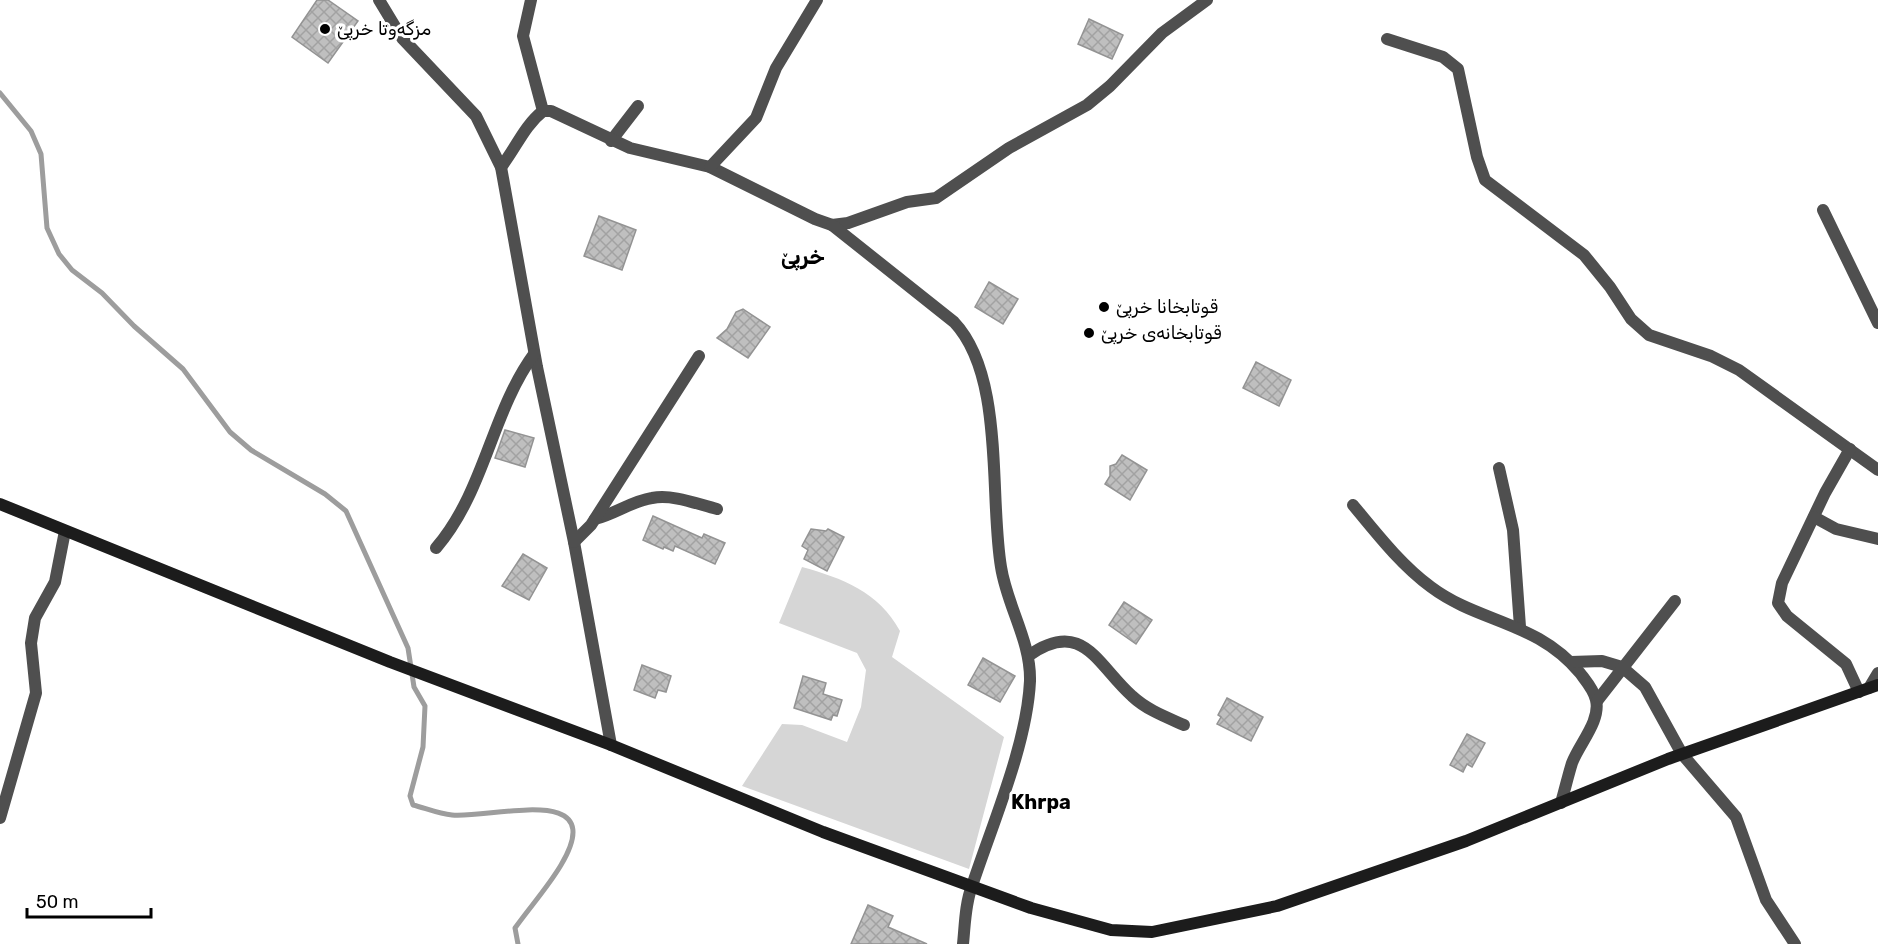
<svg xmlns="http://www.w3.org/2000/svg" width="1878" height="944" font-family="Rubik,Vazirmatn,sans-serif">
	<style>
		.green { fill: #d6d6d6 }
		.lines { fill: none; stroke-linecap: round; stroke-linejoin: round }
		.stream { stroke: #9d9d9d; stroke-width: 5 }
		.building { fill: url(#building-cross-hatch); stroke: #939393; stroke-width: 1.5 }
		.street { stroke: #4f4f4f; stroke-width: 12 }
		.secondary { stroke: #1c1c1c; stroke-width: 12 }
		.poi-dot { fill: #000; stroke: #fff; stroke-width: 2 }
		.labels { text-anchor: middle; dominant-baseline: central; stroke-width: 6; stroke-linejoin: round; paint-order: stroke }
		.poi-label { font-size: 18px; fill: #000; stroke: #fff; text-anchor: start }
		.neighbourhood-label { font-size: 20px; font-weight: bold; fill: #000; stroke: #fff }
		.quarter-label { font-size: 21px; font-weight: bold; fill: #000; stroke: #fff }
	</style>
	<defs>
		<pattern id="building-cross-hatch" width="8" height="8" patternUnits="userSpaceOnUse" patternTransform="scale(1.5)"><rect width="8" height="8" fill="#bfbfbf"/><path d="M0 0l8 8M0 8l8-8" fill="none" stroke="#a2a2a2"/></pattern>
	</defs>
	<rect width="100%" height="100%" fill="#fff"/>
	<path class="green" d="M802 567C842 578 879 592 900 631L892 657 1004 737 969 869 742 786 782 724 802 725 847 742 861 707 866 670 857 653 779 623Z"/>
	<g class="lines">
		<path class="stream" d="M0 93 31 131 41 154 47 228 59 254 72 270 102 293 134 326 183 369 230 432 251 450 325 494 346 511 408 648 414 687 425 706 423 747 410 796 413 805C425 808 439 814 452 815 491 819 611 781 561 865 548 887 530 907 515 928L518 944"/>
	</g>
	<g class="building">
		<path d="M317 0H328L358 21 328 63 292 37Z"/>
		<path d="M1089 19 1123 35 1112 59 1078 44Z"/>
		<path d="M599 216 636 230 622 270 584 256Z"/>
		<path d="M989 282 1018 299 1003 324 975 307Z"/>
		<path d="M743 309 770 327 748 358 717 338 727 329 736 312Z"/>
		<path d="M1256 362 1291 380 1279 406 1243 388Z"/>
		<path d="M505 430 534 438 525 467 495 458Z"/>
		<path d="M1122 455 1147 470 1130 500 1105 484 1110 476V466L1116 464Z"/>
		<path d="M653 516 702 538 704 534 725 543 715 564 675 546 673 551 664 547 663 549 643 540Z"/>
		<path d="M811 529 826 531 828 529 844 537 827 571 804 559 808 550 802 546Z"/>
		<path d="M523 554 547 568 529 600 502 586Z"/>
		<path d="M1124 602 1152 620 1136 644 1109 625Z"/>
		<path d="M983 658 1015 676 1000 702 968 685Z"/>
		<path d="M642 665 671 676 666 692 658 690 655 698 634 690Z"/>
		<path d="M803 676 826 683 823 694 842 700 837 716 833 715 831 720 794 708Z"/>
		<path d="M1227 698 1263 717 1251 741 1217 724 1221 717 1218 715Z"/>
		<path d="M1467 734 1485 743 1472 767 1467 764 1463 772 1450 765Z"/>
		<path d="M868 905 893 916 888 927 927 944H851Z"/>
	</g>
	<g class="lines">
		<g class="street">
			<path d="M379 0 402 38 476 116 501 167 537 367 574 542 611 745"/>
			<path d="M531 0 523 36 543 111"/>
			<path d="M1387 39 1443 57 1458 69 1477 157 1485 180 1584 255 1610 287 1631 319 1649 335 1711 356 1739 370 1878 470"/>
			<path d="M611 141 638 106"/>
			<path d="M501 167C516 148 524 126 543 111H551L630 148 710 167 815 219 832 225 848 223 907 202 936 198 1009 148 1087 105 1110 86 1162 33 1207 0"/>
			<path d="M710 167 756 118 776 68 817 0"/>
			<path d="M1823 210 1878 323"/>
			<path d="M832 225 954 322C1005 376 989 495 1001 567 1007 606 1031 641 1030 681 1027 745 992 825 972 886 965 904 965 925 963 944"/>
			<path d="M1850 449 1825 493 1782 583 1778 603 1787 616 1846 664 1859 692"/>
			<path d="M1499 468 1513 530 1520 627"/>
			<path d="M1353 505C1377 534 1401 565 1431 587 1479 623 1537 621 1580 673 1586 681 1594 690 1596 700 1601 721 1579 744 1572 763 1568 776 1565 789 1561 803"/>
			<path d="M1814 517 1836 529 1878 539"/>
			<path d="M595 519C615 514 632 501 652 498 673 494 697 504 717 509"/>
			<path d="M574 542 591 525 699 356"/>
			<path d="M436 548C485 491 491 413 534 354"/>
			<path d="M1028 656C1083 617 1097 665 1132 696 1147 710 1166 717 1184 725"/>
			<path d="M1571 662 1602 661 1622 667 1645 687 1682 754 1736 817 1766 900 1795 944"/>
			<path d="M1869 688 1878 673"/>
			<path d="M1597 701 1675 601"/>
			<path d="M0 818 36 693 31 643 35 618 55 582 65 531"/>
		</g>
		<path class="secondary" d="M0 504 390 662 611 745 823 832 1031 908 1111 930 1152 932 1277 906 1466 841 1668 759 1878 685"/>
	</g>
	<g class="poi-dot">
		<circle cx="325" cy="29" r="6"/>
		<circle cx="1104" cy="307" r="6"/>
		<circle cx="1089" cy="333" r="6"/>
	</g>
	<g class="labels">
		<g class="poi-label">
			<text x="337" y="29">مزگەوتا خرپێ</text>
			<text x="1116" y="307">قوتابخانا خرپێ</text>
			<text x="1101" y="333">قوتابخانەی خرپێ</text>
		</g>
		<g class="neighbourhood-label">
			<text x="1041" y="802">Khrpa</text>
		</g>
		<g class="quarter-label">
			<text x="803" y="256">خرپێ</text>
		</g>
	</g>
	<path d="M27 908v9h124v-9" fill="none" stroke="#000000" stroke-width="3"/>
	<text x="36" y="908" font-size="18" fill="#000000" stroke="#ffffff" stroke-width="4.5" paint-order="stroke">50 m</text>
</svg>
